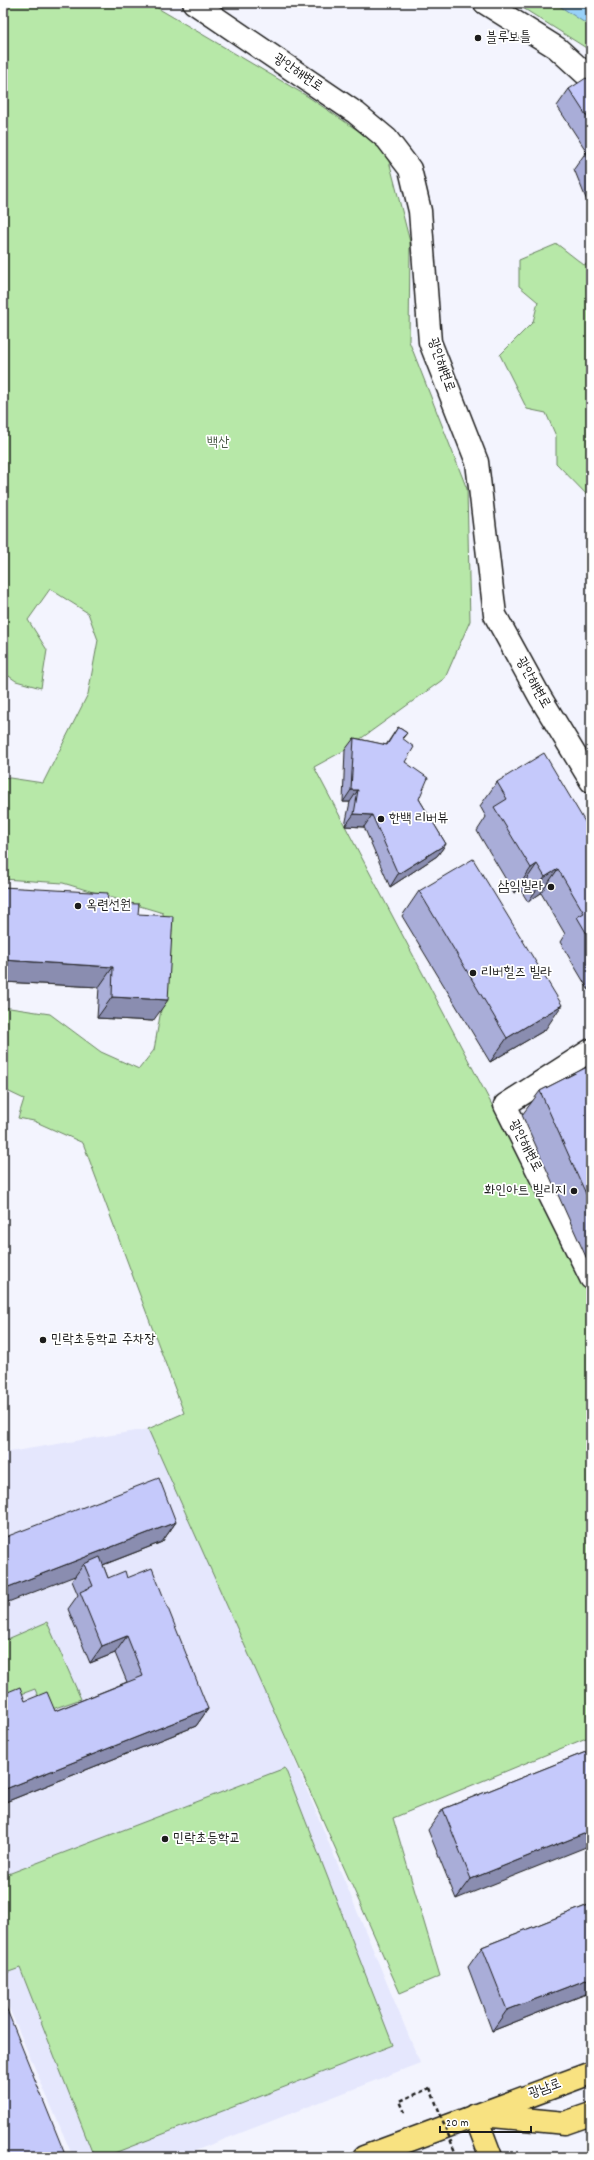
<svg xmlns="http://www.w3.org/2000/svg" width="594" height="2160" font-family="Dekko,'Poor Story',sans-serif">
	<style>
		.built { fill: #e5e7fd }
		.green { fill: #b7e8a8; stroke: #6a8262 }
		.water { fill: #98d1f8; stroke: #6689a0 }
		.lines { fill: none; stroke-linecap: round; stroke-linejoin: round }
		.minor-casing { stroke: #1c1c1c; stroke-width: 25 }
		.major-casing { stroke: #1c1c1c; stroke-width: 25 }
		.path { stroke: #1c1c1c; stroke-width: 2.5; stroke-dasharray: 4 3; stroke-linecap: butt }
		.minor { stroke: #fff; stroke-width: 22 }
		.major { stroke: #f8e281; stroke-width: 22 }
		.path-bridge { stroke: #1c1c1c; stroke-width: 2.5; stroke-dasharray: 4 3; stroke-linecap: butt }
		.wall { fill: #a9add8; stroke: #1c1c1c }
		.shaded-wall { fill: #8a8db0; stroke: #1c1c1c }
		.building { fill: #c5c9fb; stroke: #1c1c1c }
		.poi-dot { fill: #1c1c1c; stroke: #fff; stroke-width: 1.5 }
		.labels { text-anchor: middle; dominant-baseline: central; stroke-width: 3.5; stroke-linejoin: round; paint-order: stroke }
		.poi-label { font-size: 14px; fill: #1c1c1c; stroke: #fff; text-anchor: start }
		.street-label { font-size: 14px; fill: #1c1c1c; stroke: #fff }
		.park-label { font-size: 14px; fill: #4a5946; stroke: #fff }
	</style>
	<rect width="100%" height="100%" fill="#f3f4fe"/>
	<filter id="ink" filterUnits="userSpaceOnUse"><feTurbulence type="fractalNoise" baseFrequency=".025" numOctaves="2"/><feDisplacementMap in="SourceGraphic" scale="8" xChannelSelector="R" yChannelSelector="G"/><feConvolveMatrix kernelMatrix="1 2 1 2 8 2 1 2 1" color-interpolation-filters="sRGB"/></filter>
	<g filter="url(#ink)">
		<path class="built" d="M148 1429 263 1684 420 2063 179 2157H73L3 1994V1453Z"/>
		<g class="green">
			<path d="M3 3H149L307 96 369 138 388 157 410 242 409 341 467 489 470 621 445 678 345 750 314 767 591 1293V1736L393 1818 440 1976 400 1993 148 1429 184 1413 83 1143 34 1121 18 1118 24 1099 5 1090 3 1091V1007L50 1014 101 1052 139 1069 154 1050 166 981 163 913 63 883 3 879V777L43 783 88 694 98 640 88 613 50 589 28 620 47 650 41 688 16 681 3 672Z"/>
			<path d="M515 3H591V51Z"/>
			<path d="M557 244 584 265 591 262V499L556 463V436L546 413 527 409 500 355 533 322 538 302 519 286V260Z"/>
			<path d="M47 1622 81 1699 44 1712 35 1689 3 1701V1641Z"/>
			<path d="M285 1768 393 2045 104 2157H94L20 1968 3 1974V1876Z"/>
		</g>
		<path class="water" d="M555 3H591V27Z"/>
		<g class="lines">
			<defs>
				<g id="minor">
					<path d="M194 3 356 113 387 139 410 169 420 211 430 342 477 462 495 615 540 697 591 781"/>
					<path d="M485 3 557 48 591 79"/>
					<path d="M591 1050 505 1105 591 1278"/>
				</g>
				<g id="major">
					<path d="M475 2115 491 2157"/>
					<path d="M482 2115 565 2123 591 2114"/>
					<path d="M364 2157 591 2073"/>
				</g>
			</defs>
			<use href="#minor" class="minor-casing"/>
			<use href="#major" class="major-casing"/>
			<path class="path" d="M405 2113 400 2101 430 2088"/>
			<use href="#minor" class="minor"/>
			<use href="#major" class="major"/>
			<path class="path-bridge" d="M430 2088 457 2157"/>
		</g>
		<g class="wall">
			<path d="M591 81V211L574 169 586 152 585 149 557 106 569 89Z"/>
			<path d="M398 727 407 733 403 738 405 762 419 799 446 844 437 856 390 887 364 827 345 826 350 802H343L345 750 354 738 386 745Z"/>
			<path d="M497 782 591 832V994L560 942 565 934 541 893 528 902 520 889 514 893 477 831 486 817 480 806Z"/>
			<path d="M3 887 107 903 138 914 153 1021 97 1018 99 987 3 982Z"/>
			<path d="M419 891 545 1030 490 1062 402 916Z"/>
			<path d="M591 1065V1268L522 1115 540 1091Z"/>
			<path d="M176 1522 162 1542 103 1565 108 1578H127L208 1709 196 1726 3 1803V1694L25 1701 55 1711 127 1682 115 1653 90 1663 68 1609 78 1595 72 1581 75 1576 3 1538Z"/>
			<path d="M591 1750 456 1899 428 1830 443 1809Z"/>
			<path d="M591 1904V1992L492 2031 468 1967 482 1947Z"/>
		</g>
		<g class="shaded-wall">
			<path d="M351 790H358L350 802H343Z"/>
			<path d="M354 814 372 815 364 827 345 826Z"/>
			<path d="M446 844 437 856 390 887 398 874Z"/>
			<path d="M537 864 520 889 514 893 531 868Z"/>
			<path d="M558 869 541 893 528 902 545 877Z"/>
			<path d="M3 960 113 967 99 987 3 982Z"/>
			<path d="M112 997 168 1000 153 1021 97 1018Z"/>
			<path d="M562 1005 545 1030 490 1062 507 1038Z"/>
			<path d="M176 1522 162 1542 87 1571 84 1564 75 1576 3 1604V1589Z"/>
			<path d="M127 1636 115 1653 90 1663 102 1646Z"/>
			<path d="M208 1709 196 1726 3 1803V1790Z"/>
			<path d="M591 1831V1845L456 1899 471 1879Z"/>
			<path d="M591 1978V1992L492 2031 507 2010Z"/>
		</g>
		<g class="building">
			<path d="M586 78 591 81V123L569 89Z"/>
			<path d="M586 152 591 153V164Z"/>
			<path d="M398 727 407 733 402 738 414 747 405 762 428 778 419 799 446 844 398 874 372 815 354 814 358 790H351L354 738 387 745Z"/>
			<path d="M544 753 591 832V941L577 917 584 913 558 869 545 877 537 864 531 868 494 807 507 799 497 782Z"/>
			<path d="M473 859 562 1005 507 1038 419 891Z"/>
			<path d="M3 887 108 893 107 903 139 904 138 914 173 916 168 1000 112 997 113 967 3 960Z"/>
			<path d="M591 1065V1205L540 1091Z"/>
			<path d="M159 1478 176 1522 3 1589V1538Z"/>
			<path d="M100 1557 108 1578 125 1571 127 1578 152 1568 208 1709 3 1790V1694L20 1687 25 1701 47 1692 55 1711 143 1676 127 1636 102 1646 80 1592 93 1586 84 1564Z"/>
			<path d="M591 1750V1831L471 1879 443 1809Z"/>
			<path d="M591 1904V1978L507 2010 482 1947Z"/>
			<path d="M3 2000 66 2157H3Z"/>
		</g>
	</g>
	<g class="poi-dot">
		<circle cx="478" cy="38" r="4"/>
		<circle cx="381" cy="819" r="4"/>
		<circle cx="551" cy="887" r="4"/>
		<circle cx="78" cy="906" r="4"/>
		<circle cx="473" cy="973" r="4"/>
		<circle cx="574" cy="1191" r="4"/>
		<circle cx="43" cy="1340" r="4"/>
		<circle cx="165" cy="1839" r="4"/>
	</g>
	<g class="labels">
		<g class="poi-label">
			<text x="486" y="38">블루보틀</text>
			<text x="389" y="819">한백 리버뷰</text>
			<text x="543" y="887" text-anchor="end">삼익빌라</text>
			<text x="86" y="906">옥련선원</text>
			<text x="481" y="973">리버힐즈 빌라</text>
			<text x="566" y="1191" text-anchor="end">화인아트 빌리지</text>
			<text x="51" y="1340">민락초등학교 주차장</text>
			<text x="173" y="1839">민락초등학교</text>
		</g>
		<g class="street-label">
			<text transform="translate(298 73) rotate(34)">광안해변로</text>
			<text transform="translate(441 365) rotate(71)">광안해변로</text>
			<text transform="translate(533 683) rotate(61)">광안해변로</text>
			<text transform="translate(525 1146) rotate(63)">광안해변로</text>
			<text transform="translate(545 2089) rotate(-20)">광남로</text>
		</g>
		<g class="park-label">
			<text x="218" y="443">백산</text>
		</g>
	</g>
	<rect width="594" height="2160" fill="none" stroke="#fff" stroke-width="16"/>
	<rect x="8" y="8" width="578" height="2144" fill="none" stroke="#1c1c1c" stroke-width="1.5" filter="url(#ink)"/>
	<path d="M440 2126v6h91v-6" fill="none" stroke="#1c1c1c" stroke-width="2"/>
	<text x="446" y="2126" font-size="12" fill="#1c1c1c" stroke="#ffffff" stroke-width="3" paint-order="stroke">20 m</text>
</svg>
